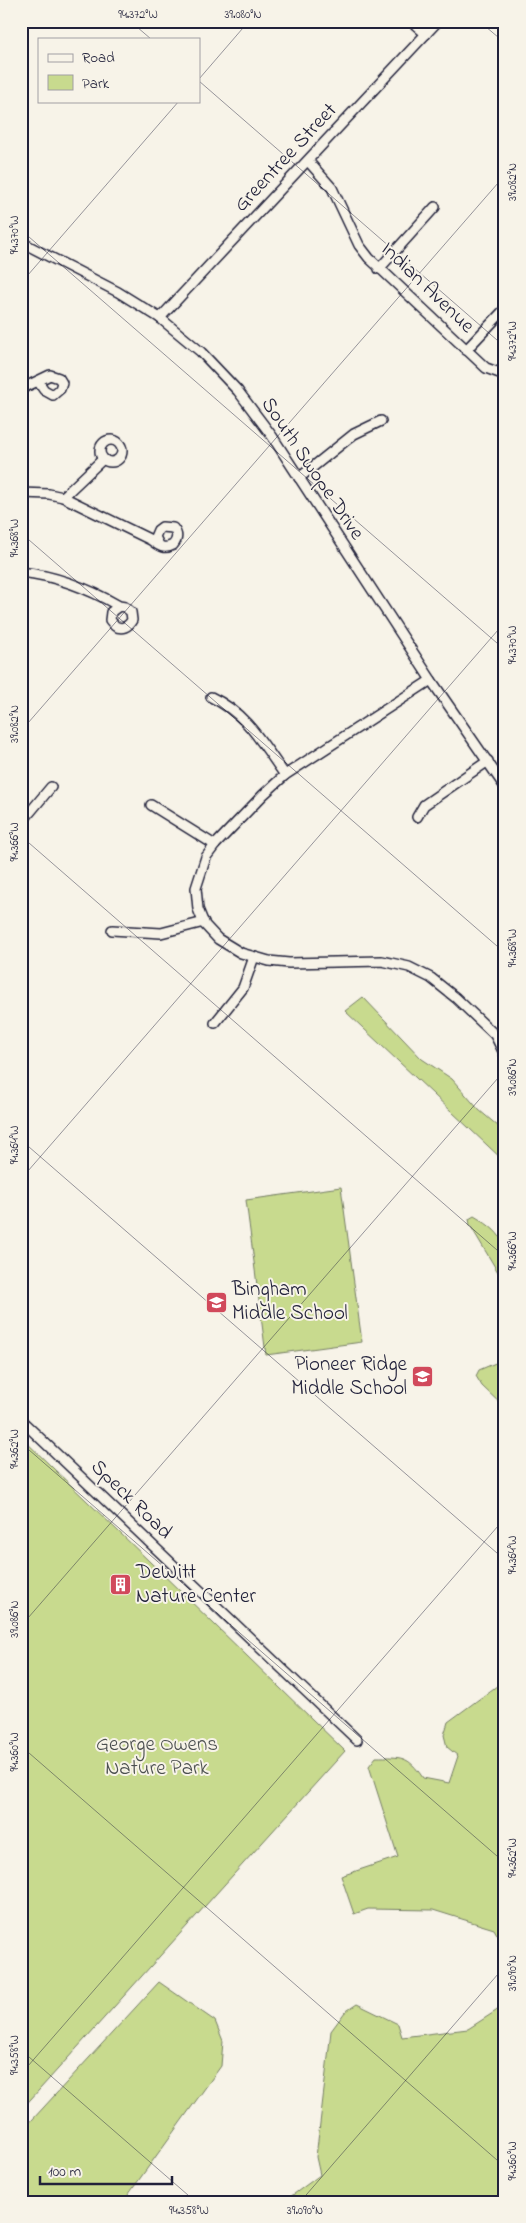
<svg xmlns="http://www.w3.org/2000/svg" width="526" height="2223" font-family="'Indie Flower',sans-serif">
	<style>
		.green { fill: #c8da8e; stroke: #757e64 }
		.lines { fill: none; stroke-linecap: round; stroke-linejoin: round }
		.stream { stroke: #5f85a2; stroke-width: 2.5 }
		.street-casing { stroke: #22223b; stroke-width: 12 }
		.street { stroke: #f7f3e8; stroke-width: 9 }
		.ticks { fill: none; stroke: #22223b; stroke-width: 1; stroke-opacity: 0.45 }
		.labels { text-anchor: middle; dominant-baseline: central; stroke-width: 4; stroke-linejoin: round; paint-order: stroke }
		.street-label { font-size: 21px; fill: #22223b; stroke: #f7f3e8 }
		.poi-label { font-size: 21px; fill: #22223b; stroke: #f7f3e8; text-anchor: start }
		.park-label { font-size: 21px; fill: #4c5050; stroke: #f7f3e8 }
		.neatline { fill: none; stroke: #22223b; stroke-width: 2 }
		.ticks-label { font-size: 12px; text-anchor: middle; fill: #22223b }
	</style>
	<rect width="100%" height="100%" fill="#f7f3e8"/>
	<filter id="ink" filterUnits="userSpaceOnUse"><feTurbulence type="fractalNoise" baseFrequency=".02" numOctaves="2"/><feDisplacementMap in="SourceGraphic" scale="10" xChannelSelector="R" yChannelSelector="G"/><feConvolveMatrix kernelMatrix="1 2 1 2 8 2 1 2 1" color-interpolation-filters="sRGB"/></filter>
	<g filter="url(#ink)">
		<g class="green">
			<path d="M363 997 422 1059 452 1079 479 1110 505 1132V1162L345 1011Z"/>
			<path d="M341 1187 362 1342 266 1355 246 1200Z"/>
			<path d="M474 1216C510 1237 505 1246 505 1284L470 1225 469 1219Z"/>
			<path d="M505 1359V1408L482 1386 476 1376 479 1370Z"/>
			<path d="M21 1437 345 1751 21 2110Z"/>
			<path d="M505 1680V1948L494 1929 433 1910 368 1909 354 1914 341 1876 398 1857 369 1766 376 1757C401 1757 408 1755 423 1778L449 1783 458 1756 447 1747 444 1735 448 1722Z"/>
			<path d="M159 1982 215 2021 223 2041 221 2066 123 2202H21V2132Z"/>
			<path d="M505 2003V2202H257L290 2197 320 2175 316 2157 331 2031 345 2012 357 2004 398 2024 402 2037 468 2029 496 2011Z"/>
		</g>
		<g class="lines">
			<path class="stream" d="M498 2202 505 2194"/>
			<defs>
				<g id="street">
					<path d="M411 21 426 34"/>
					<path d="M308 161 332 188 359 245 369 258 486 368 505 375"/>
					<path d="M21 242 118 292 160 318 201 352 238 391 272 436 431 680 505 787"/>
					<path d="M379 269 435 207"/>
					<path d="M160 318 438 21"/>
					<path d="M466 350 505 309"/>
					<path d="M21 389 50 375 59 378 62 383 60 389 53 395 44 390 38 381"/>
					<circle cx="111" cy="451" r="11"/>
					<path d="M299 478 354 434 381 421"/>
					<path d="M21 493 49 494 63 497 151 540C159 546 164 550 173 545 178 539 178 534 173 528L162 527 158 530 155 537 159 545"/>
					<path d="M63 497 103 459"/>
					<path d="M21 572C57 576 88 588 119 606L125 607 131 612 132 620C128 627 122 630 115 626L110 620 111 612 119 606"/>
					<path d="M431 680 285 775 263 795 215 845 206 857 196 888 198 909 204 924 218 939 241 953 269 961 289 963 382 961 409 967 431 978 456 998 495 1035 505 1055"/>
					<path d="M211 697C247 714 262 743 285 775"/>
					<path d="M151 805 215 845"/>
					<path d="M417 817 424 805 488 761"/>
					<path d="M21 823 51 787"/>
					<path d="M112 930 161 933 204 922"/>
					<path d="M215 1023 243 988 254 957"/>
					<path d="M21 1420 357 1740"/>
				</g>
			</defs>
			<use href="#street" class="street-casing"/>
			<use href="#street" class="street"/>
		</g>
	</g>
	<path class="ticks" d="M130 21 151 39M479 21 505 43M199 79 249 21M199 81 505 347M21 230 505 650M21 283 179 101M21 533 505 953M21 731 505 175M21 836 505 1257M21 1140 505 1560M21 1179 505 622M21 1443 505 1863M21 1626 505 1070M21 1746 505 2167M21 2050 196 2202M21 2074 505 1518M300 2202 505 1966"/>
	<defs>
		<symbol id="school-square" viewBox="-11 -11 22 22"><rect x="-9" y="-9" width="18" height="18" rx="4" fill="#d1495b" stroke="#f7f3e8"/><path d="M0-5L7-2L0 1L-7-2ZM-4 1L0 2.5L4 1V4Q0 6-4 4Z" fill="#fff"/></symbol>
		<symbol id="building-square" viewBox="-11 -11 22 22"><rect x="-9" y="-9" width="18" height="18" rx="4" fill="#d1495b" stroke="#f7f3e8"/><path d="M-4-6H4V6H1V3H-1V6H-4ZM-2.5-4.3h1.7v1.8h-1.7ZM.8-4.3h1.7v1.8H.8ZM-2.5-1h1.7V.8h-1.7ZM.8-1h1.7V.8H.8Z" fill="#fff"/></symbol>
	</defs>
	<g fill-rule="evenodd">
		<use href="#school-square" x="204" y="1290" width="25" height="25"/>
		<use href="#school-square" x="410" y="1364" width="25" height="25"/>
		<use href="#building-square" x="108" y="1572" width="25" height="25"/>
	</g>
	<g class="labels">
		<g class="street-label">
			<text transform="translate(286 158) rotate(-47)">Greentree Street</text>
			<text transform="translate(427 288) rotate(44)">Indian Avenue</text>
			<text transform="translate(312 469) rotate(56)">South Swope Drive</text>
			<text transform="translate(131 1500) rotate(44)">Speck Road</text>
		</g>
		<g class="poi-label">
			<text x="232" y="1290">Bingham<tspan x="232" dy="24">Middle School</tspan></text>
			<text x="407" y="1365" text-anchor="end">Pioneer Ridge<tspan x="407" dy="24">Middle School</tspan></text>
			<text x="136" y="1573">DeWitt<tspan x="136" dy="24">Nature Center</tspan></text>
		</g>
		<g class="park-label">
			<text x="157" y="1745">George Owens<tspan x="157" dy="24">Nature Park</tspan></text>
		</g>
	</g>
	<rect width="526" height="2223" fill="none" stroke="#f7f3e8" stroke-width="55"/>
	<rect x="38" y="38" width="162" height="65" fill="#f7f3e8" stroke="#a29fa3"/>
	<rect x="48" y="54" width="25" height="8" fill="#f7f3e8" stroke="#a29fa3"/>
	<text x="82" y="62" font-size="15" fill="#22223b">Road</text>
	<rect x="48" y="75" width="25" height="15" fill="#c8da8e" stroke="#a29fa3"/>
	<text x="82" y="88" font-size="15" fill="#22223b">Park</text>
	<path d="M40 2176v8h132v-8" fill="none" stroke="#22223b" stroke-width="2.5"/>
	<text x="48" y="2176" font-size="15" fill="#22223b" stroke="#f7f3e8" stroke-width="4" paint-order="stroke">100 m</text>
	<rect x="28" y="28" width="470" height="2168" class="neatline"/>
	<g class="ticks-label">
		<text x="138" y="18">94.372°W</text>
		<text x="243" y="18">39.080°N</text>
		<text transform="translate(512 182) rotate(-90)" y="4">39.082°N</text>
		<text transform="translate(14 235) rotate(-90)" y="4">94.370°W</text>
		<text transform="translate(512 341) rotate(-90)" y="4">94.372°W</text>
		<text transform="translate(14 538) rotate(-90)" y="4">94.368°W</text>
		<text transform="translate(512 645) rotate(-90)" y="4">94.370°W</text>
		<text transform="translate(14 724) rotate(-90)" y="4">39.082°N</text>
		<text transform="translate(14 842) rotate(-90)" y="4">94.366°W</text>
		<text transform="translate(512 948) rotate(-90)" y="4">94.368°W</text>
		<text transform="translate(512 1077) rotate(-90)" y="4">39.086°N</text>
		<text transform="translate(14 1145) rotate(-90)" y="4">94.364°W</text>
		<text transform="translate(512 1251) rotate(-90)" y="4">94.366°W</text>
		<text transform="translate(14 1449) rotate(-90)" y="4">94.362°W</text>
		<text transform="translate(512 1555) rotate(-90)" y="4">94.364°W</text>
		<text transform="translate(14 1619) rotate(-90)" y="4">39.086°N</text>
		<text transform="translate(14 1752) rotate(-90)" y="4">94.360°W</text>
		<text transform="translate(512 1858) rotate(-90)" y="4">94.362°W</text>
		<text transform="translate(512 1973) rotate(-90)" y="4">39.090°N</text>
		<text transform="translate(14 2055) rotate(-90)" y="4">94.358°W</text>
		<text transform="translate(512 2161) rotate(-90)" y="4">94.360°W</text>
		<text x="189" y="2214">94.358°W</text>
		<text x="305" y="2214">39.090°N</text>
	</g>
</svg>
